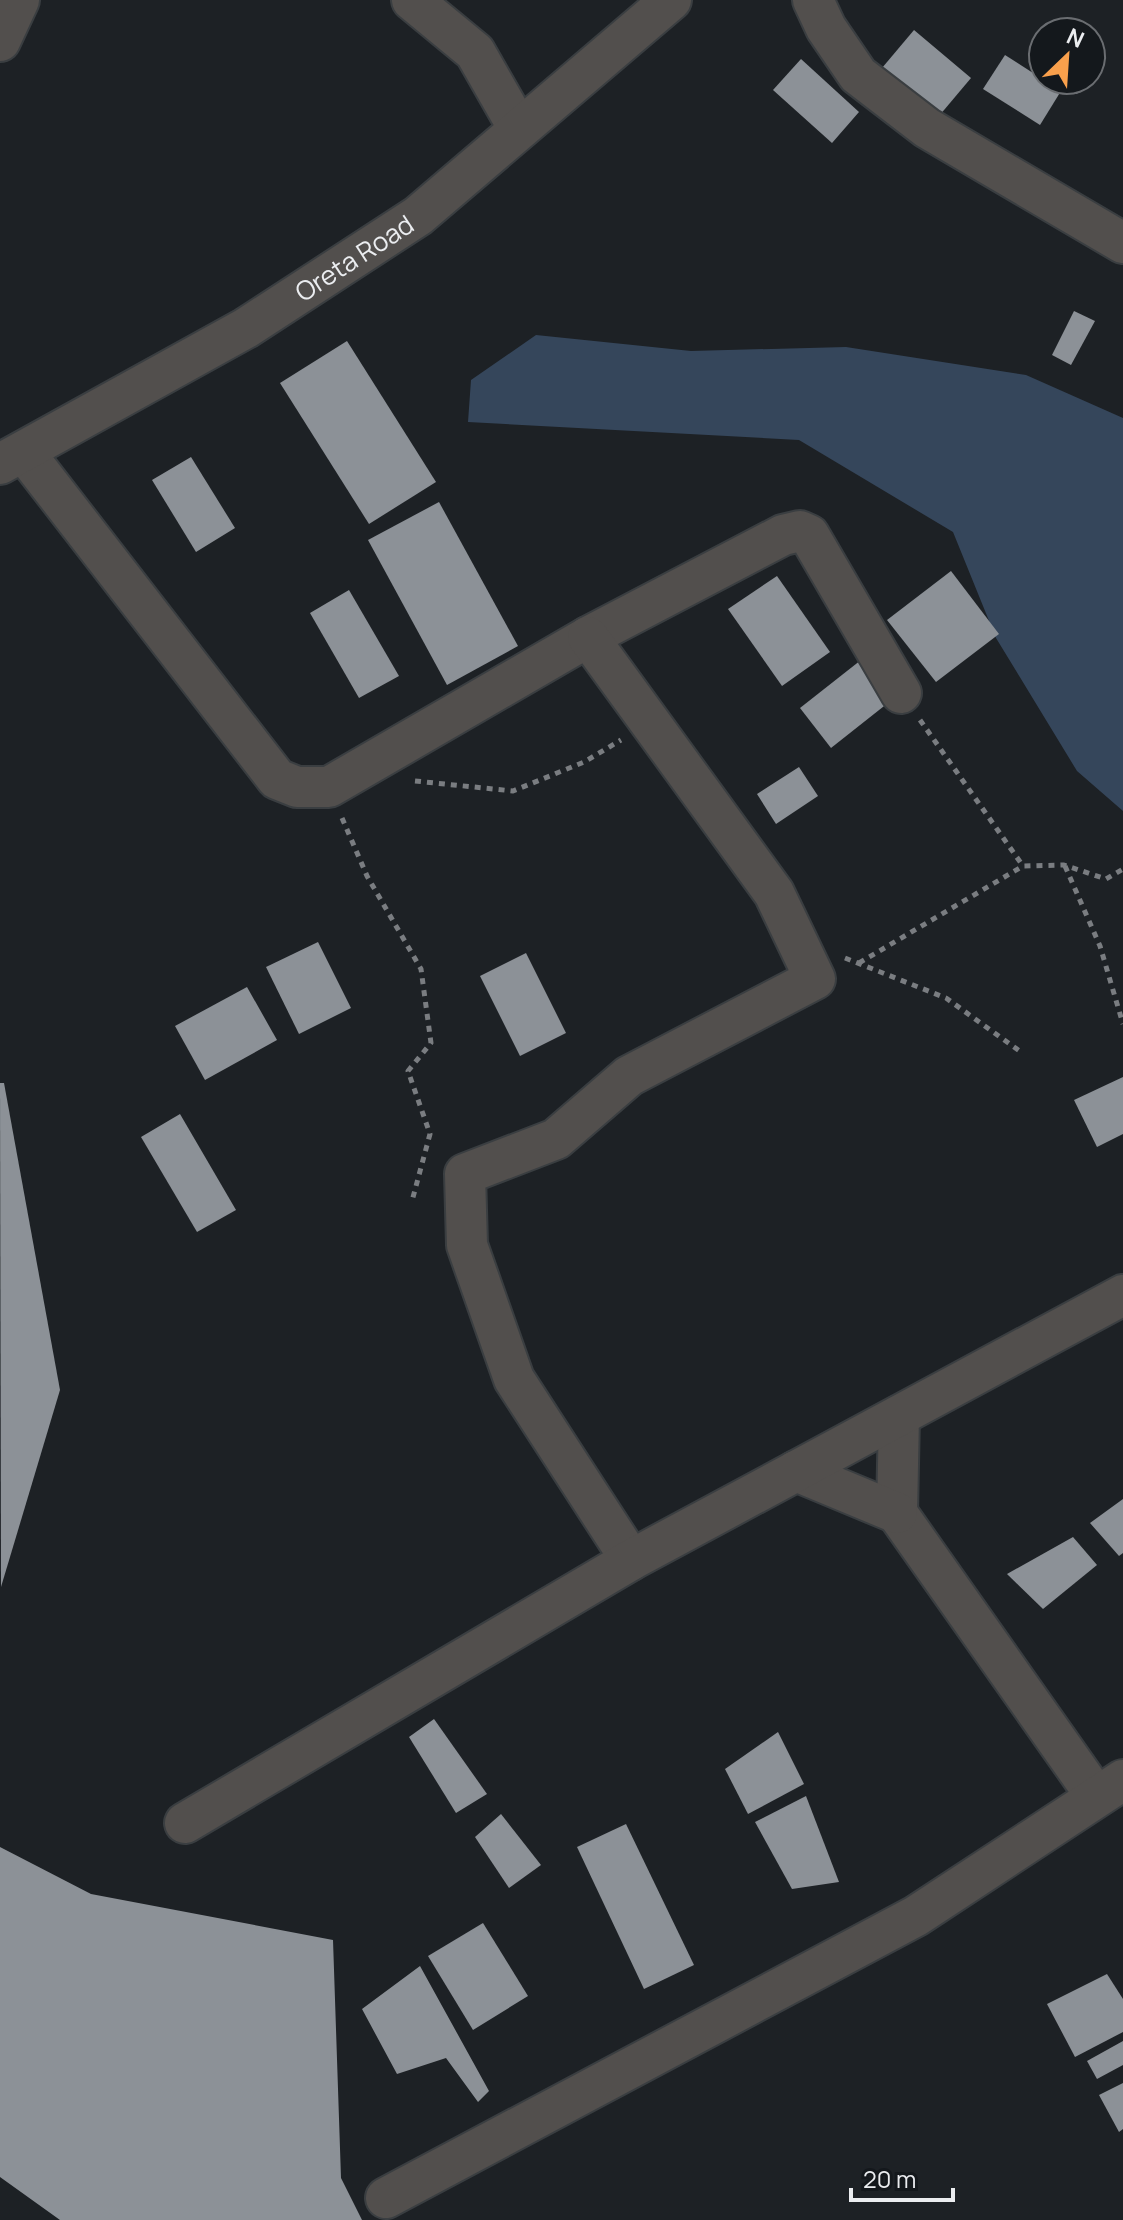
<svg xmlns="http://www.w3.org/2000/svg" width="1123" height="2220" font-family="Manrope,sans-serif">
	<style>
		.green { fill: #35465b }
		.building { fill: #8c9197 }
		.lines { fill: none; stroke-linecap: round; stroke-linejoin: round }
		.minor-casing { stroke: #3a3e41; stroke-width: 44 }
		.path { stroke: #7a7d81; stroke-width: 5; stroke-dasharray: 6 6; stroke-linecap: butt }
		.minor { stroke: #524f4d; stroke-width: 40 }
		.labels { text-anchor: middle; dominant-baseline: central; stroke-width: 8; stroke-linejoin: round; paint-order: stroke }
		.street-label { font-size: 26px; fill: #ebedf0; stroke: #14181c }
	</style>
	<rect width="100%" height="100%" fill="#1d2125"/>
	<path class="green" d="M536 335 691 351 846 347 1026 375 1123 418V811L1077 771 996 638 953 532 799 440 468 422 471 380Z"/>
	<g class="building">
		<path d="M914 30 971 78 939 116 882 68Z"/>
		<path d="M1043 41V72L1029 63Z"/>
		<path d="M1005 55 1061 91 1040 125 983 89Z"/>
		<path d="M801 59 859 112 832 143 773 90Z"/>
		<path d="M1056 80H1086L1077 94Z"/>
		<path d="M1074 311 1095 321 1071 365 1052 355Z"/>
		<path d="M347 341 436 482 369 524 280 383Z"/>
		<path d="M191 457 235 528 196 552 152 480Z"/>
		<path d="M439 502 518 646 447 685 368 540Z"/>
		<path d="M951 571 999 634 936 682 887 620Z"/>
		<path d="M777 576 830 652 782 686 728 609Z"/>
		<path d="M349 590 399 676 359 698 310 613Z"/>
		<path d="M861 660 893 699 831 748 800 708Z"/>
		<path d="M799 767 818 796 776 824 757 794Z"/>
		<path d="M318 942 351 1008 299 1034 266 967Z"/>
		<path d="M526 953 566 1033 520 1056 480 976Z"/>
		<path d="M247 987 277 1040 205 1080 175 1026Z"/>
		<path d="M1123 1077V1134L1097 1147 1074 1100Z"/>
		<path d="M0 1083H4L60 1390 1 1587Z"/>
		<path d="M180 1114 236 1210 197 1232 141 1137Z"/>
		<path d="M1123 1499V1553L1119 1556 1090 1523Z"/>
		<path d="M1073 1537 1097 1565 1043 1609 1007 1574Z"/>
		<path d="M434 1719 487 1794 456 1813 409 1737Z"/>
		<path d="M778 1732 804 1784 748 1814 725 1769Z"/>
		<path d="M806 1796 839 1882 792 1889 755 1822Z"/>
		<path d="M501 1814 541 1865 509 1888 475 1837Z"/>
		<path d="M626 1824 694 1965 644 1989 577 1847Z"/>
		<path d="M0 1847 91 1894 333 1940 341 2178 362 2220H60L0 2177Z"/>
		<path d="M483 1923 528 1996 473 2030 428 1956Z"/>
		<path d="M420 1966 489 2091 478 2102 446 2058 397 2074 362 2009Z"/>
		<path d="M1107 1974 1123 1999V2032L1075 2057 1047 2004Z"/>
		<path d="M1123 2041V2065L1097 2079 1087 2061Z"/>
		<path d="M1123 2083V2129L1119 2132 1099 2095Z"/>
	</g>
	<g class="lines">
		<defs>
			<g id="minor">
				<path d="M412 0 475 52 519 129"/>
				<path d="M813 0 826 28 858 75 927 128 1123 243"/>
				<path d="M0 41 19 0"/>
				<path d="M24 452 277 779 297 787H329L588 637 783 535 800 531 809 535 901 693"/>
				<path id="s1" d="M0 464 246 328 418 216 671 0"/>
				<path d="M588 637 774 893 815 979 629 1076 556 1139 465 1174 467 1245 514 1379 631 1560"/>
				<path d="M899 1416 897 1513 1096 1796"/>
				<path d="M796 1471 897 1513"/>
				<path d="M185 1823 631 1560 1123 1295"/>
				<path d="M386 2198 916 1916 1123 1780"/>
			</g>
		</defs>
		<use href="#minor" class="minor-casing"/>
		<g class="path">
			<path d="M920 720 1023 866"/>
			<path d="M415 781 513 791 584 762 621 740"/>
			<path d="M342 818 367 876 421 969 431 1043 408 1071 430 1134 412 1201"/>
			<path d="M1065 866 1100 946 1123 1024"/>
			<path d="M845 958 946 998 1021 1052"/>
			<path d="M859 963 1023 866 1064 865 1106 879 1123 869"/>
		</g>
		<use href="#minor" class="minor"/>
	</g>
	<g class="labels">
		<g class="street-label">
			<text stroke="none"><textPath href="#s1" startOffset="410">Oreta Road</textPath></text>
		</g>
	</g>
	<g transform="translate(1067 56) rotate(25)"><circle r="38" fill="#14181c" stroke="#6a6d71" stroke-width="2"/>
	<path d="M0-6L14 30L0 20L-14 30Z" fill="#f9a04c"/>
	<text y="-12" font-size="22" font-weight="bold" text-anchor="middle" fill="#ebedf0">N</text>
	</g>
	<path d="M851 2188v12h102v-12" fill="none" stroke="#ebedf0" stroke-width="4"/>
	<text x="863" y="2188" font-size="24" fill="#ebedf0" stroke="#14181c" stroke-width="6" paint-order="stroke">20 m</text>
</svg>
